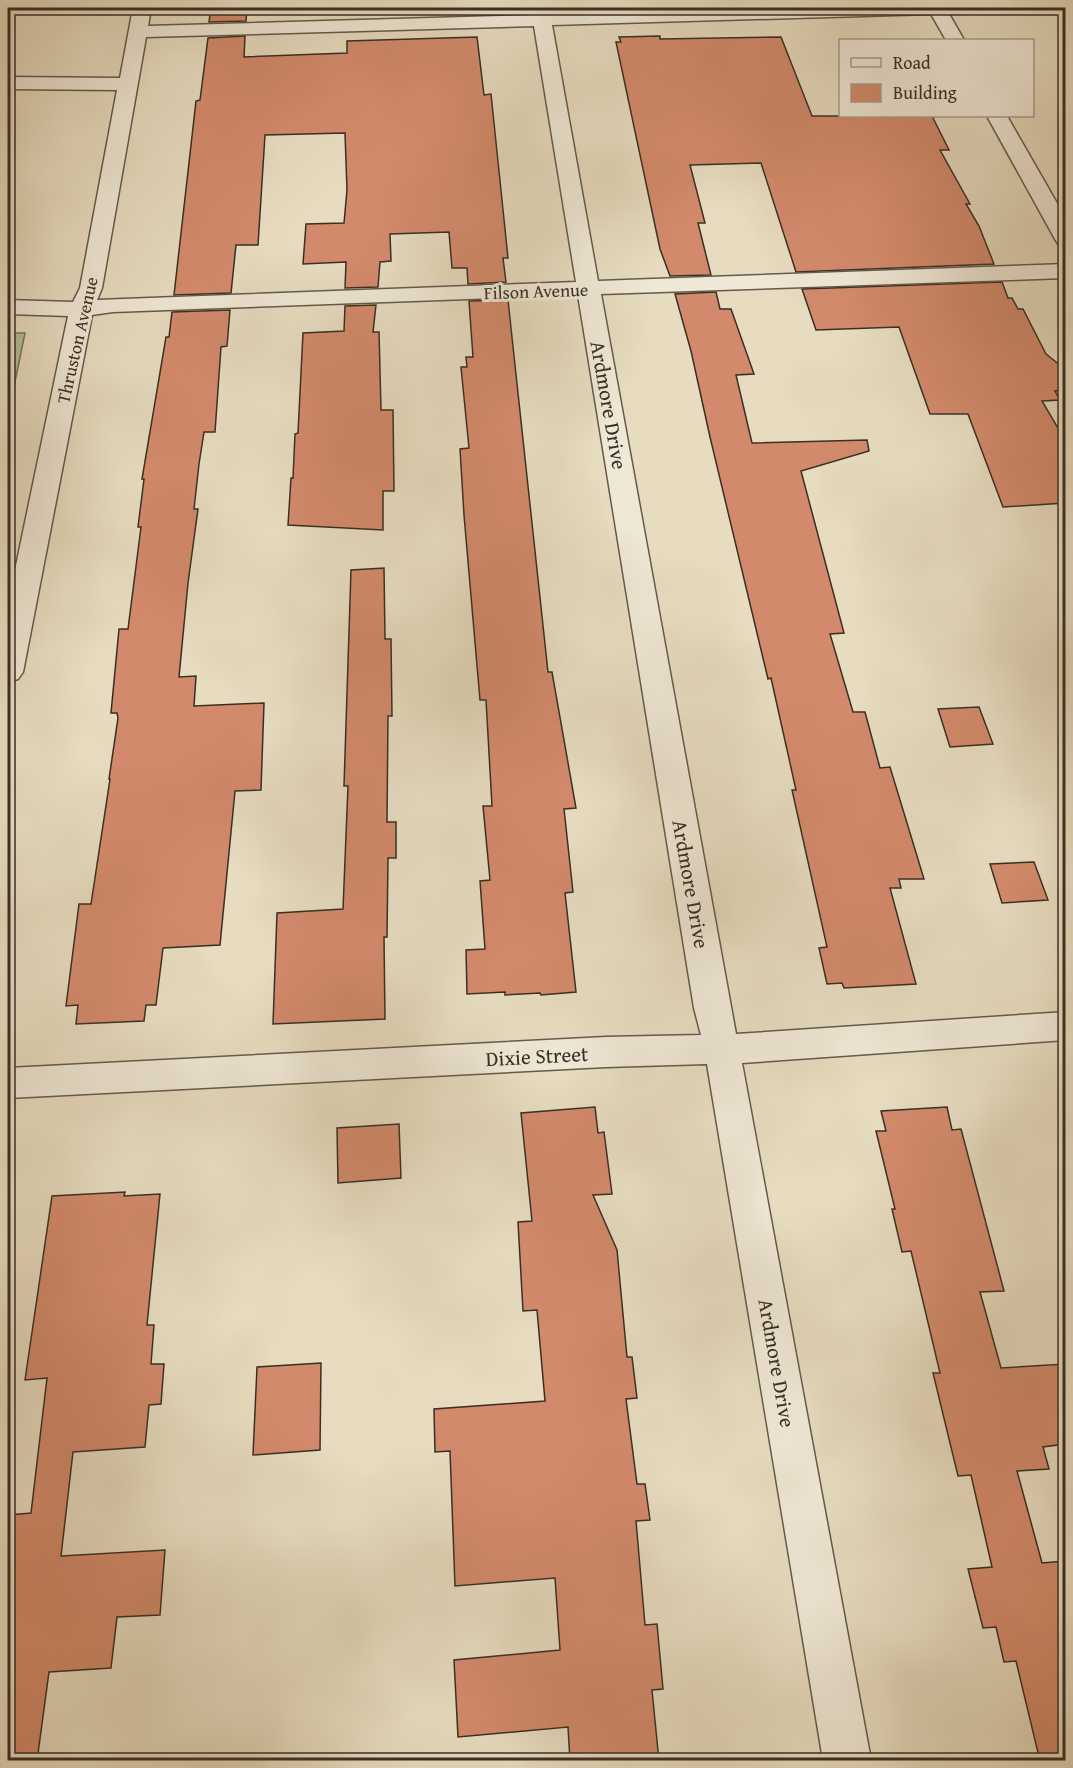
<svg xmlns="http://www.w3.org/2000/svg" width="1073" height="1768" font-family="'Gentium Book Plus',serif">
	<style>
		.green { fill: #b0c297; stroke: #74785e; stroke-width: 1.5 }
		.building { fill: #d38a6c; stroke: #382f25; stroke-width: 1.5 }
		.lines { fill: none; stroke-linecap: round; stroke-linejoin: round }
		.minor-casing { stroke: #645a4c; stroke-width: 3 }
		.minor { fill: #efe8d6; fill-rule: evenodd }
		.labels { text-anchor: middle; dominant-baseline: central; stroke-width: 6; stroke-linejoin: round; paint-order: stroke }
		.far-street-label { font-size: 18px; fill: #382f25; stroke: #efe8d6 }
		.street-label { font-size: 21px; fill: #382f25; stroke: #efe8d6 }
	</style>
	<rect width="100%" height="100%" fill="#e7dcc0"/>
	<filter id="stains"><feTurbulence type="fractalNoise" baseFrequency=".00333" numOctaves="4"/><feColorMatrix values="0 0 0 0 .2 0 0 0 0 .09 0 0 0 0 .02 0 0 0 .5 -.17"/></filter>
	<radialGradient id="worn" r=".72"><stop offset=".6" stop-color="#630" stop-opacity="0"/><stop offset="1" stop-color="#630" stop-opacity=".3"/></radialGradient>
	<path class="green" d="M8 333H25L8 416Z"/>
	<g class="building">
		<path d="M211 8H247L246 21 209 22Z"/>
		<path d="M245 36 244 57 347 53V41L477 37 484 95 491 94 508 258H503L506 282 468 284 467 268H452L449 232 390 234 391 261 380 262 378 287 345 288 346 262 303 264 306 224 344 223 347 190 345 133 265 135 258 245H236L231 293 174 295 196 101 200 100 208 38Z"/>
		<path d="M660 36V39L781 37 812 116H932L949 150H940L970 204H966L979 226 994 264 796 272 761 163 690 165 705 223H698L711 275 670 276 660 249 616 42H621L619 37Z"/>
		<path d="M1002 282 1008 298H1012L1018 309H1023L1046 354 1065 369V390L1055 391 1060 400 1042 401 1065 440V503L1003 507 968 414H930L899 327 816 330 802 289Z"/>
		<path d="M716 292 720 309H731L754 374 736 375 752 443 867 440 869 451 801 471 844 633 830 634 853 712H865L880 768 890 767 924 879H899L901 888H890L916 984 844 988 842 983 827 984 819 948 827 947 792 790H796L771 678 768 679 710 437 691 351 675 294Z"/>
		<path d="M508 300 548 672H552L576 808 564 809 573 892 565 893 576 992 541 995 540 993 505 995V992L467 994 466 950 485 949 480 881 490 880 483 806H492L486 700H480L464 515 460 449 469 448 461 367H467L466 357H473L469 301Z"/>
		<path d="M376 305 373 332H379L381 410H393L394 491H383V530L288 525 291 478H293L295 434 298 433 303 333 344 331 345 306Z"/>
		<path d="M230 310 227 346 221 347 215 432H204L199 464 194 509H198L188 583 179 677 196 676 194 706 264 703 261 790 235 791 220 945 163 948 156 1005H146L144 1021 76 1024 78 1005 66 1006 79 904H91L110 779H109L118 718 117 713H111L119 629H128L141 527H138L144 479H142L166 337H169L172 312Z"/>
		<path d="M384 568 385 639H391L392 716H388L387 822H396V858H388L387 937H384L385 1019 273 1024 277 913 343 909 348 786H344L351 570Z"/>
		<path d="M979 707 993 744 950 747 938 709Z"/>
		<path d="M1034 862 1048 900 1002 903 990 864Z"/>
		<path d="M595 1107 598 1133 604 1132 612 1194 593 1195 617 1250 627 1357H632L637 1398 626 1399 637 1484H645L650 1520 636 1521 645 1625 657 1624 663 1689 652 1690 659 1761H570L568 1727 458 1737 454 1660 560 1650 555 1578 455 1586 450 1451 435 1452 434 1409 545 1401 537 1310 523 1311 518 1222 532 1221 521 1113Z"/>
		<path d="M947 1107 952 1130 961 1129 1004 1291 980 1292 1001 1368 1065 1364V1444L1043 1447 1049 1469 1017 1471 1042 1563 1065 1561V1761H1040L1016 1661 1004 1662 996 1627 983 1628 968 1569 992 1567 971 1475 958 1476 933 1373H940L911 1251 902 1252 892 1209H895L876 1131H886L881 1111Z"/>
		<path d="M399 1124 401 1178 338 1183 337 1128Z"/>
		<path d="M125 1192 124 1196 160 1194 147 1325H154L151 1364H164L161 1404 149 1405 145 1447 73 1452 61 1556 165 1550 160 1615 117 1617 111 1668 49 1672 37 1761H8V1515L31 1513 47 1378 25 1380 52 1196Z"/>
		<path d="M321 1363 320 1450 253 1455 257 1367Z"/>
	</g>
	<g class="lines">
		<defs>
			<g id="minor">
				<path d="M133 8H151L148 26 532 15 531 8H549L550 14 776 8H951L948 12 964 40H946L931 14 552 25 598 281 1066 264V278L601 294 736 1034 1066 1012V1040L742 1063 871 1760H823L707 1064 606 1067 8 1098V1068L606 1037 701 1035 694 1008 578 295 113 312 92 315 23 672 18 679 8 682V604L68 316 8 314V300L73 302 80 288 117 90 8 89V77L120 78ZM534 26 576 282 97 300 102 288 146 37Z"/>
				<path d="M987 116H1007L1066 219V245L1058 244 1055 239Z"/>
			</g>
		</defs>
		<use href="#minor" class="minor-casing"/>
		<use href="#minor" class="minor"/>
	</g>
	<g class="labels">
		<g class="far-street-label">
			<text transform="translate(536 291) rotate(-2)">Filson Avenue</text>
			<text transform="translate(77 340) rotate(-77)">Thruston Avenue</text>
		</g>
		<g class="street-label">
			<text transform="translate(609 405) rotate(80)">Ardmore Drive</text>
			<text transform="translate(691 884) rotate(80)">Ardmore Drive</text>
			<text transform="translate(537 1056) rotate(-3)">Dixie Street</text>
			<text transform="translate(777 1363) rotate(80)">Ardmore Drive</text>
		</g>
	</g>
	<rect width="1073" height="1768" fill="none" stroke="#e7dcc0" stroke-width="30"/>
	<rect x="9" y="9" width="1055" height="1750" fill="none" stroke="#382f25" stroke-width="3"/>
	<rect x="15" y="15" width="1043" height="1738" fill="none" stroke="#382f25" stroke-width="1.5"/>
	<rect x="839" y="39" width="195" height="78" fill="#efe8d6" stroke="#a69e8f" stroke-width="1.5"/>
	<rect x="851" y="58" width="30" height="9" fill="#efe8d6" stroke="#a69e8f" stroke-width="1.5"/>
	<text x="893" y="69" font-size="18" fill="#382f25">Road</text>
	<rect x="851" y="84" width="30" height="18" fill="#d38a6c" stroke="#a69e8f" stroke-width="1.5"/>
	<text x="893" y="99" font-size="18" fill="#382f25">Building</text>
	<rect width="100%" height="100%" filter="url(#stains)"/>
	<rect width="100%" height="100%" fill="url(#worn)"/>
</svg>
